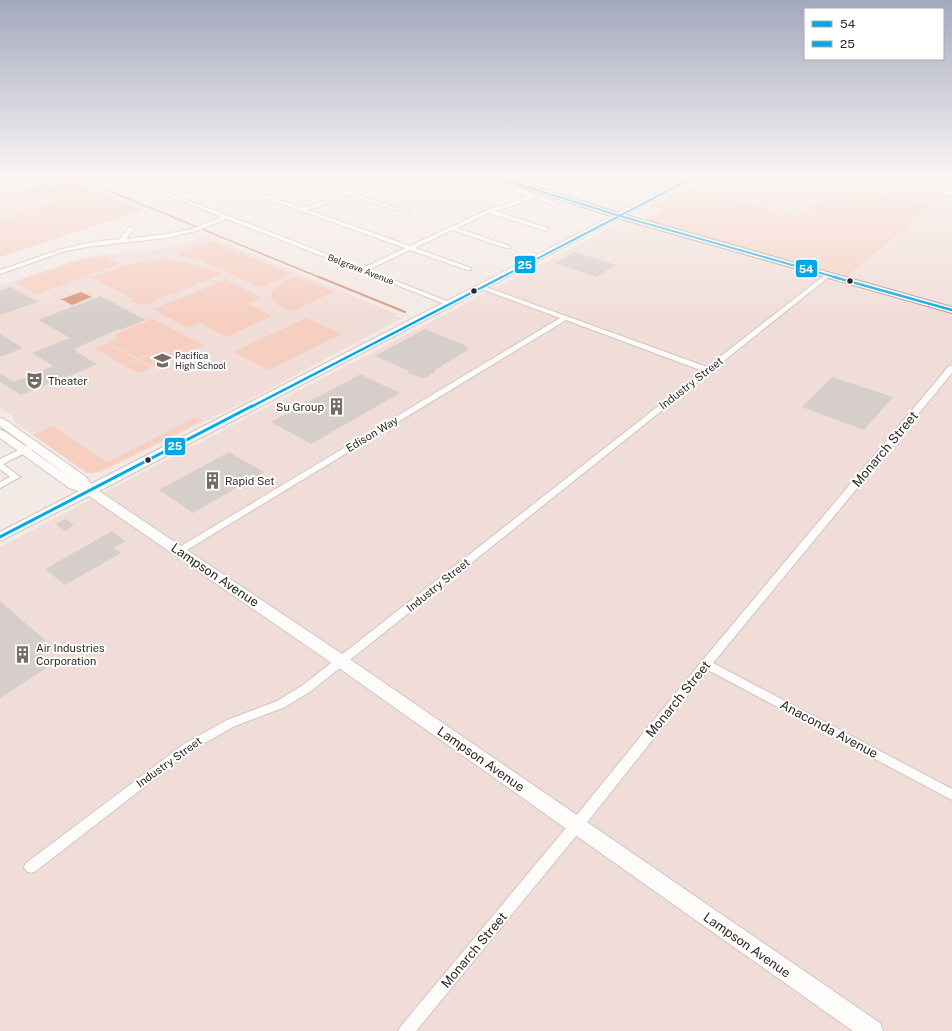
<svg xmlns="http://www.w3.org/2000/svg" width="952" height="1031" font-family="'Public Sans',sans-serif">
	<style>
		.built { fill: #f1ddd7 }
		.green { fill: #f6cfc1 }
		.water { fill: #db977f }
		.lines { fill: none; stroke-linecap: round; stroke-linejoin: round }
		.stream-far1 { stroke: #db977f; stroke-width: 1.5 }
		.stream { stroke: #db977f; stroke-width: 2 }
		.building { fill: #d6cecb }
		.street-casing { stroke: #cec6c3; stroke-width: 2 }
		.secondary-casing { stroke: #cec6c3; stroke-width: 2 }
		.primary-casing { stroke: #b09b93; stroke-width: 2 }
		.street { fill: #fdfcfb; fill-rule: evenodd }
		.secondary { fill: #fdfcfb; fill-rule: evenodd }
		.primary { fill: #eae0dc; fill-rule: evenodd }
		.bus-1-far1-casing { stroke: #fff; stroke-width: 4 }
		.bus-1-casing { stroke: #fff; stroke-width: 5 }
		.bus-2-far2-casing { stroke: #fff; stroke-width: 4 }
		.bus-2-far1-casing { stroke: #fff; stroke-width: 5 }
		.bus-2-casing { stroke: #fff; stroke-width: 6 }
		.bus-1-far1 { stroke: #02a8e8; stroke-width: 2 }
		.bus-1 { stroke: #02a8e8; stroke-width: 2.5 }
		.bus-2-far2 { stroke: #02a8e8; stroke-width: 2 }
		.bus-2-far1 { stroke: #02a8e8; stroke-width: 2.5 }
		.bus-2 { stroke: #02a8e8; stroke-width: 3 }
		.bus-dot { fill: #302926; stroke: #fff; stroke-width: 1.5 }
		.labels { text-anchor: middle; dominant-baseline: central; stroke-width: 4; stroke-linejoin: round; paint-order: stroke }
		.far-street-label { font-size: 9px; fill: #302926; stroke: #fff }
		.far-poi-label { font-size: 9px; fill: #302926; stroke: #fff; text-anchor: start }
		.poi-label { font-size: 11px; fill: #302926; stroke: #fff; text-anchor: start }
		.street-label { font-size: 11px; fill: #302926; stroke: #fff }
		.near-street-label { font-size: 13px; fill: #302926; stroke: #fff }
		.line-badge { stroke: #fff; stroke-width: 1.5 }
		.badge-label { font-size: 11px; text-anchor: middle; font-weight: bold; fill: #fff }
	</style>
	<rect width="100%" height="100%" fill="#f3e9e5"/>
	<g class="built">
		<path d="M16 174H57L143 210 0 257V179Z"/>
		<path d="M709 174H952V1031H0V547L618 224 629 223 840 283 933 207 861 189 845 200 828 196 798 216 685 187Z"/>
		<path d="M210 237 397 314 395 316 402 318 245 402 101 472 87 473 16 423 13 417 0 408V286L67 263 93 256 140 252 177 246Z"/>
	</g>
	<g class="green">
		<path d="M71 180 143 210 0 257V220L53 203 41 198 43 199 38 200 25 195 29 193 23 190 44 184 49 187Z"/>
		<path d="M685 187 798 216 828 196 845 200 861 189 933 206 848 276 645 219 662 210 649 206Z"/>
		<path d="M209 242H214L292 274 260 287 203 262 207 260 190 259 176 254Z"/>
		<path d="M102 256 120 264 37 294 16 282 76 261Z"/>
		<path d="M163 259 189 262 223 274 175 293H174L156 299 158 300C147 305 141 307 130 301L133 299 90 277 133 263Z"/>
		<path d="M296 276 332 291 331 293 291 312C283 308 268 302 272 291L282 282Z"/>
		<path d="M226 280 262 298 246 304 256 307 272 316 226 337 200 323 188 328 153 309Z"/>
		<path d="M306 318 342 334 269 370 233 352Z"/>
		<path d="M153 319 204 345 153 367 139 359 149 354 138 358 123 351 134 346 122 350 108 342 119 338 114 335Z"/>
		<path d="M107 343 121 351 108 356 95 348Z"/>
		<path d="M122 351 136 359 123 365 109 357Z"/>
		<path d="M137 360 152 368 139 373 124 365Z"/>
		<path d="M196 417 203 420 100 472 87 473 33 435 53 426 107 462Z"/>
	</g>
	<path class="water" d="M81 292 92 297 72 305 63 300H59Z"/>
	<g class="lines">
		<path class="stream-far1" d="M68 174 321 278"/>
		<path class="stream" d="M319 277 405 312"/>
	</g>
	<g class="building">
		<path d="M575 252 616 265 596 277 555 263Z"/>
		<path d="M11 287 38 302 0 315V291Z"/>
		<path d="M100 296 146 320 120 330 118 329 74 349 77 350 75 351 97 364 84 370 21 395 0 382V373L14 382 53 366 32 353 70 338 38 320Z"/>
		<path d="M425 329 467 346 468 350 435 370V372L425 378H421L408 373 409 371 375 356Z"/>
		<path d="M0 334 13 342 23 348 0 357Z"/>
		<path d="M359 375H362L400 393 311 444 271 422Z"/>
		<path d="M832 377 893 397 864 430 802 407Z"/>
		<path d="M229 452 264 472 193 513 159 490Z"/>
		<path d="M65 519 74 525 65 531 56 524Z"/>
		<path d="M112 531 125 541 114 548 121 553 65 585 45 569Z"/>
		<path d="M0 601 54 648 38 659 48 667 0 698Z"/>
	</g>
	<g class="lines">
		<defs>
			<g id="street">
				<path d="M114 174C125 174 133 182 144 183 152 184 169 174 181 174L149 185 180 197 228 182 303 208 343 194 287 174H295L348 192 387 178 378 174H386L451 194V196H447L392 179 353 193 409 212V214L348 195 308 210 410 246 487 210 512 203 528 195 463 174H471L524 190 559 204 554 205 533 197 516 205 495 211 548 228V230L546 231 489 213 457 228 510 246V248H506L452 230 415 248 471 268V270H467L410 250 368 270 452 303V305L450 306 227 219 196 231 166 238 93 246 65 251 0 274V270L62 249 93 242 120 239 129 227 134 228 126 239 166 234 192 229 222 217ZM228 185 405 248 363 268 185 199Z"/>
				<path d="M505 174H513L557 188 571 182 581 174H586L575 184 552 194 549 192 552 190Z"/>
				<path d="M608 174H617L652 184 650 185Z"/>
				<path d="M940 174H945L929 187 952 192V196L922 188Z"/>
				<path d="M825 275 830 276 311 691 285 707 235 726 192 750 36 871 31 873 26 871 24 867 26 863 184 744 227 720 277 701 303 685 703 371 566 320 182 553H176L174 551 176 549 560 318 479 288V286H483L707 367Z"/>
				<path d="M949 366H952V373L713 663 952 789V800L708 670 581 830 416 1031H398L401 1026 571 822 702 661Z"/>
				<path d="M32 444H38L39 446 3 464 20 477 0 488V482L10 477 0 469V459Z"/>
			</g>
			<g id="secondary">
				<path d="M0 174H4L0 176Z"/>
				<path d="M694 174H703L99 491 348 658 880 1023 883 1031H853L336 666 89 496 0 541V532L79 491 69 488 0 438V430L4 431 71 478 0 426V418L4 419 86 477 91 484Z"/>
			</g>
			<path id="primary" d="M481 174H494L623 214 952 307V313L617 218Z"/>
		</defs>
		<use href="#street" class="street-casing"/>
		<use href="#secondary" class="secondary-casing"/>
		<use href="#primary" class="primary-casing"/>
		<use href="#street" class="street"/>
		<use href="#secondary" class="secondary"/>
		<use href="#primary" class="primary"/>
		<defs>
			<path id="bus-1-far1" d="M486 174 620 216 838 278"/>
			<path id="bus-1" d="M834 277 952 310"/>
			<path id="bus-2-far2" d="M500 278 700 174"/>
			<path id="bus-2-far1" d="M251 407 502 277"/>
			<path id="bus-2" d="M0 537 252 406"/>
		</defs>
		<use href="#bus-1-far1" class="bus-1-far1-casing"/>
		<use href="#bus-1" class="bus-1-casing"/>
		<use href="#bus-2-far2" class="bus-2-far2-casing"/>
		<use href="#bus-2-far1" class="bus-2-far1-casing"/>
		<use href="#bus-2" class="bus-2-casing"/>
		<use href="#bus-1-far1" class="bus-1-far1"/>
		<use href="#bus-1" class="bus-1"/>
		<use href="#bus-2-far2" class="bus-2-far2"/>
		<use href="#bus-2-far1" class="bus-2-far1"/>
		<use href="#bus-2" class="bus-2"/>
	</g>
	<linearGradient id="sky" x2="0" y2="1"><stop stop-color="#a3a8be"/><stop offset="0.55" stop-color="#faf5f3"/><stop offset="1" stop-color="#faf5f3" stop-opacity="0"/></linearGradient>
	<rect width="952" height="319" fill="url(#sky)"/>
	<defs>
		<symbol id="school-bare" viewBox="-9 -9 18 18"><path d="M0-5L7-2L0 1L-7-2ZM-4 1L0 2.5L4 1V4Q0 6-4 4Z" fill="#746c69" stroke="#fff" stroke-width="2.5" paint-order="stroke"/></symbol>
		<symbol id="theatre-bare" viewBox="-9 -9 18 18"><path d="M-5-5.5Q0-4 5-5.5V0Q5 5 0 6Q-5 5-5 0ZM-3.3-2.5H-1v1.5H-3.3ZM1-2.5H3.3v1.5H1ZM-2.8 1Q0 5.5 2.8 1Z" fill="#746c69" stroke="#fff" stroke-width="2.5" paint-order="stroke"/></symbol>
		<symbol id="building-bare" viewBox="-9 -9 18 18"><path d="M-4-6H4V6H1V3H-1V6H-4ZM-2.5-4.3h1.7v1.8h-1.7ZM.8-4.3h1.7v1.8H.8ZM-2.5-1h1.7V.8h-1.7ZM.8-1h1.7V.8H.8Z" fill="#746c69" stroke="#fff" stroke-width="2.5" paint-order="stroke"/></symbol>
	</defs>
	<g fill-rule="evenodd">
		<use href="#school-bare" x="150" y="348" width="25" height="25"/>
		<use href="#theatre-bare" x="22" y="368" width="25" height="25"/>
		<use href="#building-bare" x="324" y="394" width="25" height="25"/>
		<use href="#building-bare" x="200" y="468" width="25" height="25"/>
		<use href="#building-bare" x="10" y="642" width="25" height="25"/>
	</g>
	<g class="bus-dot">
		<circle cx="850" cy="281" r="3.5"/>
		<circle cx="474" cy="291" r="3.5"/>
		<circle cx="148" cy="460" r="3.5"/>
	</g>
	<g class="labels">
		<g class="far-street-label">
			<text transform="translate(361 269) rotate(21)">Belgrave Avenue</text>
		</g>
		<g class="far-poi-label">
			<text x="175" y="355">Pacifica<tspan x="175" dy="10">High School</tspan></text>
		</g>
		<g class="poi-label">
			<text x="48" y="381">Theater</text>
			<text x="324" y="407" text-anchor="end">Su Group</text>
			<text x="225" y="481">Rapid Set</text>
			<text x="36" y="648">Air Industries<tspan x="36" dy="13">Corporation</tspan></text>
		</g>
		<g class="street-label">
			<text transform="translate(691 383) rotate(-38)">Industry Street</text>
			<text transform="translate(372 434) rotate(-31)">Edison Way</text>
			<text transform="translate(438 585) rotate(-39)">Industry Street</text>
			<text transform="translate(169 762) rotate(-36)">Industry Street</text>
		</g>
		<g class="near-street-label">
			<text transform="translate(885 449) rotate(-50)">Monarch Street</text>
			<text transform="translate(215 575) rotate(34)">Lampson Avenue</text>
			<text transform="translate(678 699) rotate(-51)">Monarch Street</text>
			<text transform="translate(829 729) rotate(28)">Anaconda Avenue</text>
			<text transform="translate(481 759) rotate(35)">Lampson Avenue</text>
			<text transform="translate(747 945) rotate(35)">Lampson Avenue</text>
			<text transform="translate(474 950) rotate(-50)">Monarch Street</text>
		</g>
	</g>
	<g class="line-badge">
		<rect x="514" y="255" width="22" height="19" rx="4" fill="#02a8e8"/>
		<rect x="795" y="259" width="23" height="19" rx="4" fill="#02a8e8"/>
		<rect x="164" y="437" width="22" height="19" rx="4" fill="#02a8e8"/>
	</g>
	<g class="badge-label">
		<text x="525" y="269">25</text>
		<text x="806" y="273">54</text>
		<text x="175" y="450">25</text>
	</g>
	<rect x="804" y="8" width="140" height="52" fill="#ffffff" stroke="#aca9a8"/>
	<rect x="812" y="21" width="20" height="6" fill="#02a8e8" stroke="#aca9a8"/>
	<text x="840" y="28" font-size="12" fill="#302926">54</text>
	<rect x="812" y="41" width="20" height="6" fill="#02a8e8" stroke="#aca9a8"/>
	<text x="840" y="48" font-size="12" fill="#302926">25</text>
</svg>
